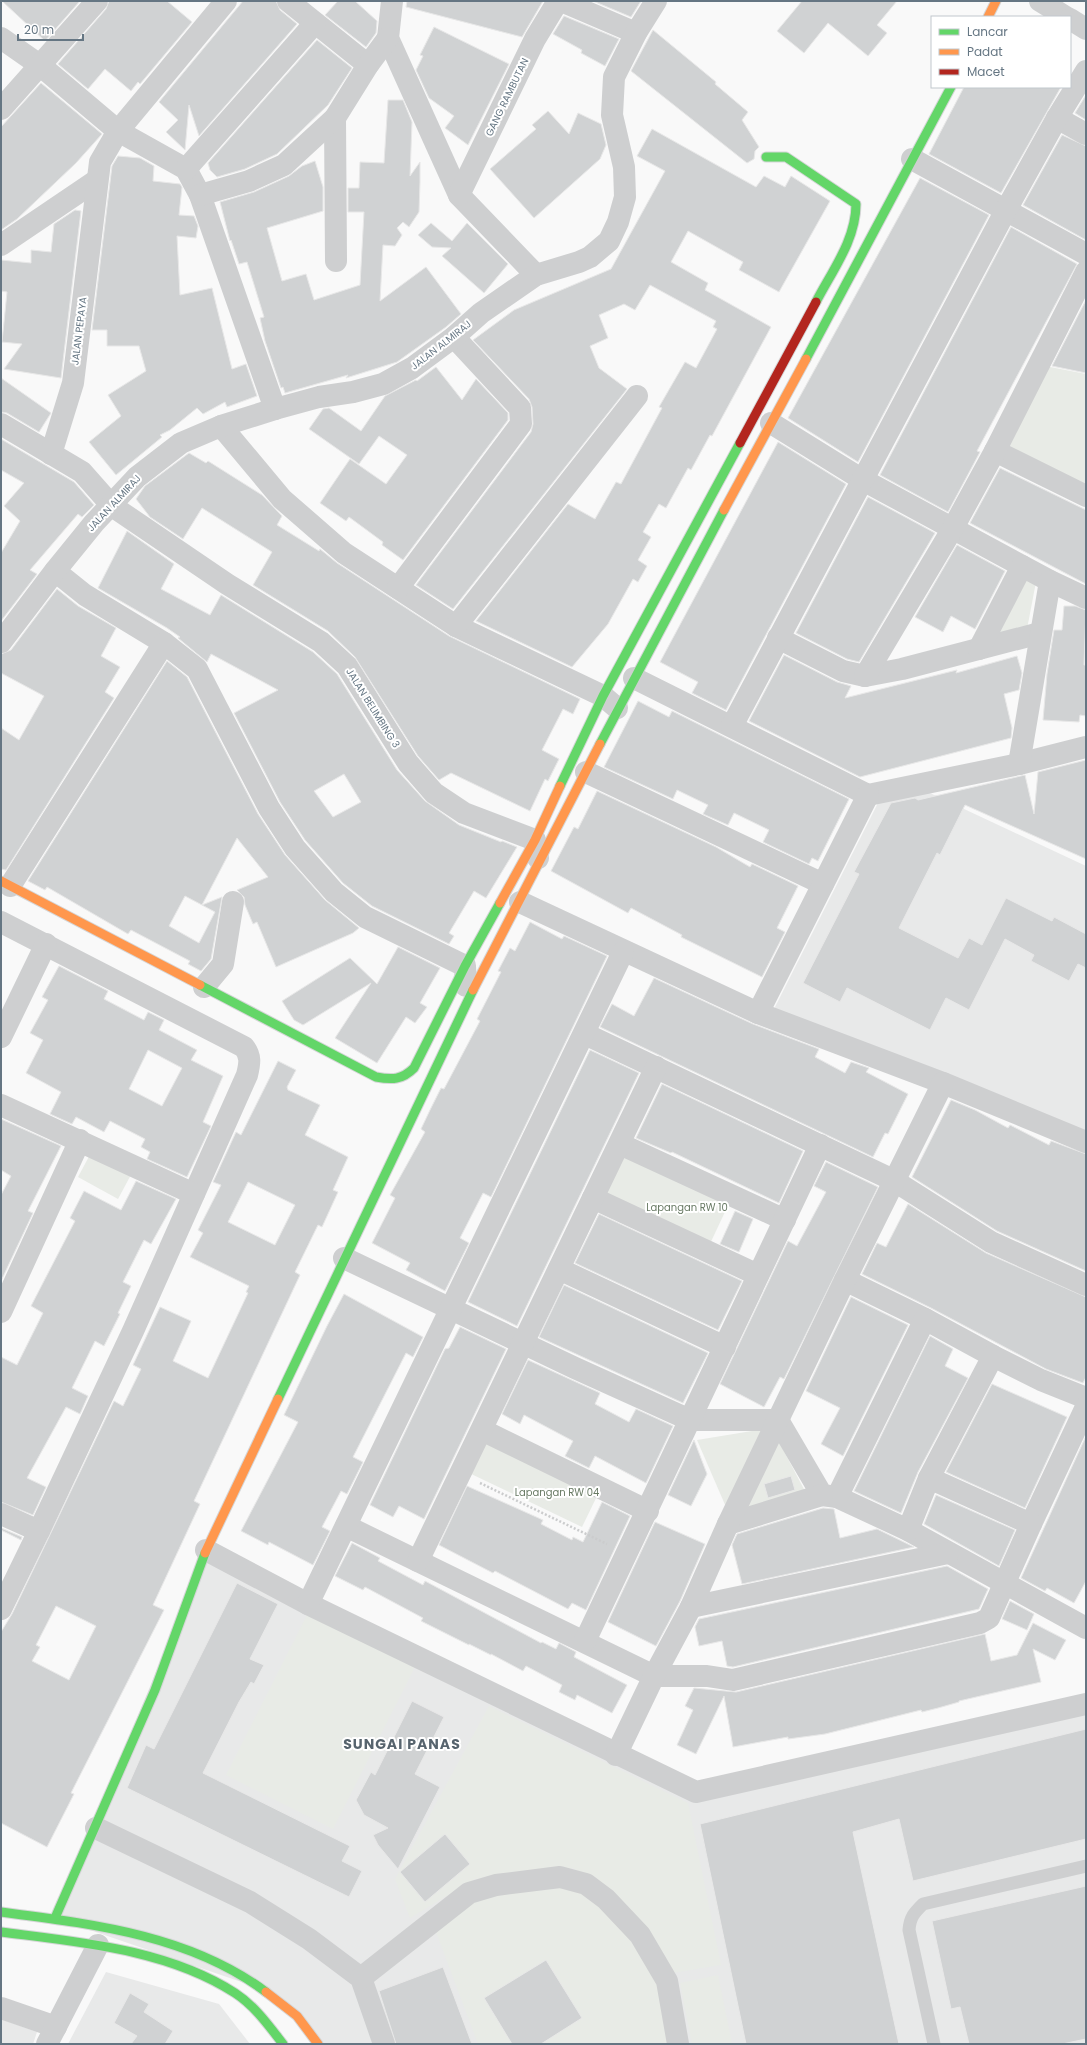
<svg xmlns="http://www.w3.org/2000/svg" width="1087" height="2045" font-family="Poppins,sans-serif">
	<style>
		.built { fill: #e8e9e9 }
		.green { fill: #e8ebe6 }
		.building { fill: #d0d2d3; stroke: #e8e8e8; fill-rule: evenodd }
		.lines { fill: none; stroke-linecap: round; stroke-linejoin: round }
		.fast-casing { stroke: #d5d6d7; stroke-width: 11 }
		.slow-casing { stroke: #d5d6d7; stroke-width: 11 }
		.jam-casing { stroke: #d5d6d7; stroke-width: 11 }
		.path { stroke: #cbcccd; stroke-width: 2.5; stroke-dasharray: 2 2; stroke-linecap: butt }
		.lane { stroke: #cecfd0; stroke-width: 13 }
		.street { stroke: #cecfd0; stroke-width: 22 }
		.fast { stroke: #63d668; stroke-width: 9 }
		.slow { stroke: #ff974d; stroke-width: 9 }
		.jam { stroke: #b3261e; stroke-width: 9 }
		.labels { text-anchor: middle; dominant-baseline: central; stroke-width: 4; stroke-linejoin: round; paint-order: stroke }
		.street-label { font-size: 10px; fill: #657683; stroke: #fff }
		.park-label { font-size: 10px; fill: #687a64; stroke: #fff }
		.district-label { font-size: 14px; font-weight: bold; letter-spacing: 1px; fill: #57646e; stroke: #fff }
	</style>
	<rect width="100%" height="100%" fill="#f9f9f9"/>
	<g class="built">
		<path d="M915 786 1086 866V1148L774 1009 883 793Z"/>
		<path d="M206 1550 692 1791 1086 1704V2044H318L262 1989 55 1918Z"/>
		<path d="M106 1972 219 2004 250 2044H68Z"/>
		<path d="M1 2019 37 2032 33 2044H1Z"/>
	</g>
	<g class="green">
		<path d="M1045 366 1086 374V490L1001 450Z"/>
		<path d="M1023 576 1036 582 1027 629 997 633Z"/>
		<path d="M627 1147 732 1197 708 1248 603 1197Z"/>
		<path d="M93 1149 133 1171 118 1199 78 1177Z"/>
		<path d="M764 1429 726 1507 697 1440Z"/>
		<path d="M485 1436 600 1490 582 1527 467 1472Z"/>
		<path d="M777 1438 806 1493 743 1513Z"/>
		<path d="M311 1607 418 1661 333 1829 226 1775Z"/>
		<path d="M489 1706 688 1803 721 1965 673 1973 614 1894 573 1868 475 1879 410 1918 395 1879Z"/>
		<path d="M569 1887 603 1906 635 1940 660 1984 670 2044H478L433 1924 477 1897Z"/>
		<path d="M718 1975 732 2044H692L680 1983Z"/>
	</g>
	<g class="building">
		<path d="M2 1H80L45 41Z"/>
		<path d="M109 1H167L192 22 140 84 138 82 131 91 105 69 88 89 58 64 106 9Z"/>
		<path d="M243 1H276L280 10 297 24 199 136 189 105 185 150 166 132 178 120 159 102Z"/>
		<path d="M338 1H355L377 21 376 33 366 47 325 15Z"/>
		<path d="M407 1H543L522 37 406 7Z"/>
		<path d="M593 1H641L631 17Z"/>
		<path d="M802 1H897L877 25 887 33 868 56 828 23 804 53 777 31Z"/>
		<path d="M564 16 619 39 605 66 581 53 582 50 553 34Z"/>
		<path d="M434 27 509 64 468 145 445 128 454 116 429 98 416 70 423 56 420 55Z"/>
		<path d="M653 30 716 82 715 84 748 112 742 120 759 147 755 151 754 159 747 163 631 71Z"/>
		<path d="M317 40 352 68 328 105 277 154 245 169 217 177 210 170 208 163Z"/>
		<path d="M41 83 102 134 76 163 17 219 1 230V127Z"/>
		<path d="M964 87H1061L1001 193 929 154Z"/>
		<path d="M1086 95V120L1075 113Z"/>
		<path d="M388 100H403L412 122 410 176 420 162V182L419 212 409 227 403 222 397 228 402 235 395 246 383 245 380 301 426 267 461 314 446 327 397 362 346 378 348 375 285 393 283 387 281 388 265 341 260 318 264 317 247 262 239 264 231 240 230 241 220 202 254 192 289 176 302 166 315 161 323 187V211L267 228 282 281 306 274 314 300 360 285 364 212H348V188H359L360 162 384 163Z"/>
		<path d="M548 111 569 134 578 113 601 124 606 145 600 159 534 218 490 169 536 129 532 125Z"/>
		<path d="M652 129 756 187 764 176 785 187 791 176 830 201 779 292 739 270 743 262 688 231 671 262 708 283 705 290 771 327 712 436 710 435 691 470 688 468 666 508 659 504 643 532 651 537 638 560 647 566 638 582 633 579 608 624 572 667 476 621 568 504 595 519 616 482 621 484 662 408 659 407 685 362 696 368 717 329 713 327 716 321 650 285 635 310 624 304 599 315 608 338 590 346 599 368 627 389 453 609 416 585 531 432 533 424 532 407 529 399 473 340 514 310 611 269 665 171 637 156Z"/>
		<path d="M1062 135 1086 146V240L1023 205Z"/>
		<path d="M118 156 140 158 154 166 153 181 180 184 182 187 179 215 194 216 198 226 196 238 177 236 180 295 212 288 232 369 246 364 257 396 227 407 225 402 203 414 197 408 170 430 160 435 162 437 116 475 89 442 121 416 108 395 146 371 139 346H107V330H92L112 166Z"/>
		<path d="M920 178 989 215 858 462 788 418Z"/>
		<path d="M75 210 81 211 61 378 4 369 22 344 2 342 7 292 1 291V260L31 263V250L51 252 54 224Z"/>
		<path d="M431 223 452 241 467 223 508 264 484 293 442 256 451 248 432 247 418 235Z"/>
		<path d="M1011 227 1077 264 977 451 980 452 948 512 880 475Z"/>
		<path d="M1086 300V373L1052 366Z"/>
		<path d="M436 367 462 400 476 379 508 413V420L403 560 382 545 383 542 349 517 346 521 320 503 350 459 386 484 407 455 379 436 359 464 309 429 323 409 329 408 361 431 385 396 416 380 417 381Z"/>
		<path d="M1 378 51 413 39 432 7 413 1 412Z"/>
		<path d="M1 439 74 482 94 505 82 517 78 514 30 570 37 574 1 621V553L20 521 4 506 24 483 1 470Z"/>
		<path d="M778 442 846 484 726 710 692 693 698 682 660 662Z"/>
		<path d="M189 453 206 463 208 461 262 495 282 516 277 525 319 551 320 549 337 563 449 636 580 699 573 714 563 709 542 750 559 759 548 781 545 779 530 811 451 773 439 780 418 756 355 657 328 631 253 585 272 552 202 508 183 539 150 517 136 499 145 486Z"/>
		<path d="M1000 468 1086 510V584L970 523Z"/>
		<path d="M868 497 935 533 859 662 847 659 796 633Z"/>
		<path d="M127 531 174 564 161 589 210 615 221 595 313 652 337 674 397 770 425 801 459 825 501 842 502 841 517 847 486 898 474 891 449 933 454 936 449 944 372 906 343 883 305 840 280 802 234 713 278 690 211 654 207 662 178 638 180 637 167 628 98 588ZM344 774 361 802 333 817 314 791Z"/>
		<path d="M957 545 1005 571 975 629 951 616 943 632 915 617Z"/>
		<path d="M57 589 78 606 116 628 101 656 120 667 105 692 114 698 6 870 1 869V728L19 740 44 696 1 673V654L11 650Z"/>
		<path d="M1064 606H1075L1086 610 1084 665H1086V716L1080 715 1079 722 1043 720 1047 674 1054 630H1062Z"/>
		<path d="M784 655 837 682 851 686 845 698 957 670 956 673 1017 656 1022 673 1019 690 1004 694 1012 728 1011 738 860 777 749 721Z"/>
		<path d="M167 661 187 677 258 814 285 855 325 900 359 928 353 933 276 967 257 922 253 924 245 905 244 897 237 890 268 877 237 838 202 905 185 896 169 926 199 943 215 912 202 905 222 897 211 959 201 971 188 964 190 961 131 930 128 934 47 887 45 890 28 881Z"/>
		<path d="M638 701 669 717 672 711 849 799 818 861 812 858 809 864 763 842 769 830 734 813 728 825 703 814 708 805 677 790 673 799 604 767Z"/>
		<path d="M1086 760V859L965 805 940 855 937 853 899 928 958 958 969 938 982 945 1006 898 1052 921 1054 917 1086 934V968L1078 964 1069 981 1031 961 1034 955 1005 939 969 1010 946 998 930 1030 847 988 840 1002 803 983 859 874 854 872 891 803 915 798 918 800 1025 775 1034 814 1038 772Z"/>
		<path d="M597 791 716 847 750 867 752 864 798 886 777 928 785 932 762 977 681 937 682 935 631 908 628 913 551 871 574 827 578 829Z"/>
		<path d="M530 922 562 939 564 936 607 956 491 1197 483 1193 460 1238 469 1243 445 1291 406 1270 410 1263 372 1243 395 1198 390 1195 425 1132 421 1129 430 1110 441 1088 444 1089 480 1021 477 1019 501 972 498 971 510 948 515 951Z"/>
		<path d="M398 947 440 968 420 1003 427 1007 415 1023 406 1017 377 1063 335 1038 371 983 303 1025 294 1020 282 1001 350 958 377 984Z"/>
		<path d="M59 966 108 991 104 999 144 1020 148 1012 164 1020 159 1030 197 1050 191 1060 223 1076 203 1122 211 1126 187 1177 147 1159 150 1152 141 1147 145 1139 110 1121 104 1132 76 1117 72 1124 50 1114 61 1092 26 1073 43 1040 30 1033 48 1000 42 997ZM148 1050 182 1068 162 1106 129 1089Z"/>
		<path d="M654 978 753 1024 819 1049 815 1057 845 1073 851 1062 869 1068 866 1072 908 1094 888 1134 885 1133 873 1157 600 1027 612 1004 634 1016Z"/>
		<path d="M590 1050 639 1073 517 1326 468 1302Z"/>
		<path d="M278 1061 296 1070 287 1087 288 1090 320 1105 305 1135 348 1157 333 1190 338 1192 322 1227 318 1225 295 1272 300 1275 194 1501 200 1504 153 1605 164 1610 71 1793 74 1794 47 1847 1 1823V1632L12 1614 114 1401 123 1406 141 1369 133 1365 160 1307 191 1321 173 1361 208 1378 248 1293 246 1292 249 1286 190 1257 203 1233 198 1230 221 1185 213 1182 236 1132 241 1135ZM248 1182 295 1205 275 1245 228 1222ZM56 1606 96 1626 69 1680 32 1661 40 1647 36 1645Z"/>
		<path d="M662 1084 803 1151 779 1203 672 1152 671 1153 636 1138Z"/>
		<path d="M951 1100 975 1110 1008 1128 1010 1125 1049 1145 1051 1141 1086 1154V1271L997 1231 912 1177Z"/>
		<path d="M1 1119 61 1146 28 1211 33 1213 1 1281V1195L11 1176 1 1170Z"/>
		<path d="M826 1162 878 1187 784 1379 780 1377 764 1407 720 1384 788 1241 797 1246 826 1192 814 1186Z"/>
		<path d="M136 1181 176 1199 151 1244 144 1240 123 1282 131 1286 118 1313 120 1314 104 1346 95 1341 72 1388 88 1396 80 1414 66 1407 27 1478 46 1487 33 1515 1 1502V1357L17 1365 43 1313 31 1306 75 1221 70 1218 84 1191 121 1210Z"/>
		<path d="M908 1204 986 1253 1086 1297V1377L1083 1383 1046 1369 931 1308 862 1274 877 1243 886 1247Z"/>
		<path d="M735 1211 753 1219 739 1252 720 1244Z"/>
		<path d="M599 1214 742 1281 718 1330 575 1263Z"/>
		<path d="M564 1285 708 1353 683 1403 539 1337Z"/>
		<path d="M344 1294 423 1337 413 1357 406 1353 353 1457 363 1462 347 1494 341 1491 322 1527 330 1531 313 1565 269 1542 268 1545 241 1531 298 1422 284 1415 327 1326Z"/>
		<path d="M851 1297 908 1325 843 1456 821 1444 840 1408 806 1391Z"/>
		<path d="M460 1327 506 1349 424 1519 399 1506 393 1517 370 1505 445 1349 449 1348Z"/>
		<path d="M930 1336 953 1349 945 1366 968 1378 918 1472 901 1513 854 1491Z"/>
		<path d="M528 1360 600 1393 595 1404 629 1422 636 1409 673 1426 646 1483 595 1456 589 1468 565 1456 573 1441 524 1415 520 1424 502 1414Z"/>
		<path d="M992 1384 1067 1417 1025 1508 946 1472Z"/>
		<path d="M1086 1436V1581L1074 1603 1047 1588 1045 1591 1021 1578Z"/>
		<path d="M694 1440 707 1474 691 1506 668 1495Z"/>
		<path d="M791 1476 795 1490 768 1498 764 1484Z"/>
		<path d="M467 1486 543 1520 541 1524 572 1540 573 1537 583 1542 602 1502 630 1516 586 1610 572 1603 568 1609 495 1571 493 1573 439 1545Z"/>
		<path d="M936 1495 1015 1530 999 1566 924 1524Z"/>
		<path d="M823 1508 834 1509 840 1538 877 1529 914 1547 742 1584 732 1545 737 1534Z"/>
		<path d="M655 1522 705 1544 680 1601 656 1646 608 1622Z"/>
		<path d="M1 1528 22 1537 21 1540 1 1530Z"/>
		<path d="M352 1543 380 1558 378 1561 423 1585 425 1581 541 1643 542 1642 556 1649 559 1643 576 1652 574 1657 627 1685 612 1713 577 1695 575 1700 559 1692 562 1685 526 1666 523 1671 491 1654V1655L469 1644V1645L421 1621 423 1618 365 1587 363 1590 335 1576Z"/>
		<path d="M947 1566 988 1589 979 1609 733 1667 727 1666 722 1641 699 1646 695 1627 699 1619Z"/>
		<path d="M237 1583 278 1604 250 1659 264 1665 254 1684 251 1682 239 1702 203 1773 350 1846 342 1861 362 1871 349 1897 127 1788 146 1745 154 1749Z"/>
		<path d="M1010 1601 1034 1614 1027 1630 1002 1619Z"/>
		<path d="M1033 1623 1066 1640 1055 1660 1033 1649 1041 1682 959 1701V1702L938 1708 922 1712 921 1710 825 1734 788 1739V1737L733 1747 724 1696 696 1754 677 1745 693 1710 685 1706 694 1688 736 1692 985 1634 991 1661 1017 1655Z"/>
		<path d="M412 1701 444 1717 415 1774 440 1787 398 1869 378 1845 373 1835 388 1828 364 1815 356 1800 371 1772 375 1775Z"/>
		<path d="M1086 1729V1839L913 1881 899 1819 853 1832 899 2044H746L700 1824Z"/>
		<path d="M445 1834 470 1864 425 1902 400 1872Z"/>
		<path d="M1086 1886V2039L1062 2044H969L960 2007 951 2009 932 1921Z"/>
		<path d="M546 1960 582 2018 541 2044H512L484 1998Z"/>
		<path d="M443 1967 472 2044H396L379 1991Z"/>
		<path d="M130 1993 149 2004 144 2012 173 2031 165 2044H131L137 2036 114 2023Z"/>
	</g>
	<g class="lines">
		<defs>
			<g id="fast">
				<path d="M766 157H786L856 204C856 240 832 271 816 302"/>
				<path d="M806 359 951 87"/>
				<path d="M600 744 724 510"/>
				<path d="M560 786 603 696 740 443"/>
				<path d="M200 985 376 1077C392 1080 402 1080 414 1068L465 966 500 903"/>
				<path d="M278 1399 473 990"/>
				<path d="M1 1912C93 1924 190 1935 266 1992"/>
				<path d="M55 1918 155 1690 205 1553"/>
				<path d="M1 1932C79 1942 167 1949 235 1993 255 2006 269 2026 283 2044"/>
			</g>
			<g id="slow">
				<path d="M988 17 996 1"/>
				<path d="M724 510 806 359"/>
				<path d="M1 881 200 985"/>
				<path d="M500 903 535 840 560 786"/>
				<path d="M473 990 600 744"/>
				<path d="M205 1553 278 1399"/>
				<path d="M266 1992 297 2016 318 2044"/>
			</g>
			<path id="jam" d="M740 443 816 302"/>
		</defs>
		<use href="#fast" class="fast-casing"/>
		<use href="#slow" class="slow-casing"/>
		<use href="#jam" class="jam-casing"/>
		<path class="path" d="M480 1483 607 1544"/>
		<path class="lane" d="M934 2044 909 1930C910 1917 914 1913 923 1904L1086 1866"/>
		<g class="street">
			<path d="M288 1 368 65"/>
			<path d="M392 1 388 38 459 195 536 275"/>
			<path d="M561 1 636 33"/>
			<path d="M1040 1 1066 17"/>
			<path d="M1070 19 1086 29"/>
			<path d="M1 38 41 66 118 131 186 169 200 195 275 409"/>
			<path d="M1 109 97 1"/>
			<path d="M335 118 336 261"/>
			<path d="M1057 118 1086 134"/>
			<path d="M912 159 1086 254"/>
			<path d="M186 169 315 23"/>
			<path d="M200 195 249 181 284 165 335 118 368 65 388 38"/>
			<path d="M459 195 535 39 558 1"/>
			<path d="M1 245 97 180"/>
			<path d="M771 423 863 480 1050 581 1086 598"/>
			<path d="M1 424 82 472 112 506 227 584 321 642 347 666 408 763 434 793 464 813 535 840 538 858"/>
			<path d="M221 426 282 499 344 553 456 626 603 696 617 708"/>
			<path d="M995 451 1086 496"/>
			<path d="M51 454 73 383 100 162 118 131 226 1"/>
			<path d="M55 571 85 595 164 643 197 669 269 808 295 848 334 892 365 917 465 966 466 986"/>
			<path d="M398 588 521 424 520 408 454 337"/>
			<path d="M456 626 637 396"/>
			<path d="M778 638 843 671 865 676 902 669 1040 633"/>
			<path d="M1 642 55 571 94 523 137 477 181 443 221 426 275 409 319 397 353 392 383 384 412 368 454 337 481 313 536 275 579 262 590 257 609 241 618 222 625 197 624 167 612 115 614 77 636 33 656 1"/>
			<path d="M979 649 1022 566"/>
			<path d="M865 676 953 528 995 451 1086 272"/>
			<path d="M634 678 868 795 1019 764 1086 747"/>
			<path d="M732 726 1006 210 1057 118 1086 71"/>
			<path d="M1019 764 1050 581"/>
			<path d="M586 772 823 884"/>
			<path d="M10 886 164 643"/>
			<path d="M520 902 758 1013 943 1083 1086 1142"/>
			<path d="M1 922 244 1047C251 1056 250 1063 247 1075L133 1331 39 1531 1 1514"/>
			<path d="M204 987 223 964 233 902"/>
			<path d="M758 1013 868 795"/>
			<path d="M585 1034 893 1180 991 1242 1086 1285"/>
			<path d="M1 1037 46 944"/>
			<path d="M1 1105 194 1194"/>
			<path d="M620 1144 785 1220"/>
			<path d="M593 1198 758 1275"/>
			<path d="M344 1258 575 1368 690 1420H778L822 1495 837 1497 908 1530 1086 1628"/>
			<path d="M559 1269 725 1347"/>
			<path d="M845 1280 925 1319 993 1356 1041 1380 1086 1398"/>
			<path d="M1 1312 80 1140"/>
			<path d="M482 1430 648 1511"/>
			<path d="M837 1497 925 1319"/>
			<path d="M728 1524 822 1495"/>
			<path d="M1031 1524 1086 1407"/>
			<path d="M346 1526 654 1676H707L733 1680 980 1623 989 1618 1031 1524 929 1478"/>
			<path d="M908 1530 929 1478 993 1356"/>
			<path d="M206 1550 308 1604 696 1792 1086 1704"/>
			<path d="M418 1561C496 1396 577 1232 656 1067"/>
			<path d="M308 1604 623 952"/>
			<path d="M691 1607 948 1553"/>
			<path d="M1 1609 39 1531"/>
			<path d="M585 1641 820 1145"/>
			<path d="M616 1755 654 1676 691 1607 728 1524 845 1280 943 1083"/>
			<path d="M96 1828 250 1902 309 1939 361 1978 384 2044"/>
			<path d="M361 1978 469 1893 496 1885 560 1877 586 1884 606 1899 640 1935 667 1981 678 2044"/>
			<path d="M1 2008 56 2027"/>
			<path d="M47 2044 98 1945"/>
		</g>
		<use href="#fast" class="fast"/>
		<use href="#slow" class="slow"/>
		<use href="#jam" class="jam"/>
	</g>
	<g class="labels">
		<g class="street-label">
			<text transform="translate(507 97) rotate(-64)">GANG RAMBUTAN</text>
			<text transform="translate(79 331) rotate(-83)">JALAN PEPAYA</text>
			<text transform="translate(441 345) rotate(-38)">JALAN ALMIRAJ</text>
			<text transform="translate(114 503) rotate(-47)">JALAN ALMIRAJ</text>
			<text transform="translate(373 708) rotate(58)">JALAN BELIMBING 3</text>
		</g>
		<g class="park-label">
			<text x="687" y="1207">Lapangan RW 10</text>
			<text x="557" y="1492">Lapangan RW 04</text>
		</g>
		<g class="district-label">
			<text x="402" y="1744">SUNGAI PANAS</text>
		</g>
	</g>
	<rect width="1087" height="2045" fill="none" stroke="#657683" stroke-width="4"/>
	<rect x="931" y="16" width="140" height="72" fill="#ffffff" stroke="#c1c8cd"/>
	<rect x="939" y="29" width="20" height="6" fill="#63d668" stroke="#c1c8cd"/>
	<text x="967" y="36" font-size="12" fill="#657683">Lancar</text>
	<rect x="939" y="49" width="20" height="6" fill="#ff974d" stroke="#c1c8cd"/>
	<text x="967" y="56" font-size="12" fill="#657683">Padat</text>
	<rect x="939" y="69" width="20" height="6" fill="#b3261e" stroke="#c1c8cd"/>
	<text x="967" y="76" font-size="12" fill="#657683">Macet</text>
	<path d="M18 34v6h65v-6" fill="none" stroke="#657683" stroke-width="2"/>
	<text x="24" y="34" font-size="12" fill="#657683" stroke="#ffffff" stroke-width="3" paint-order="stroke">20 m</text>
</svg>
